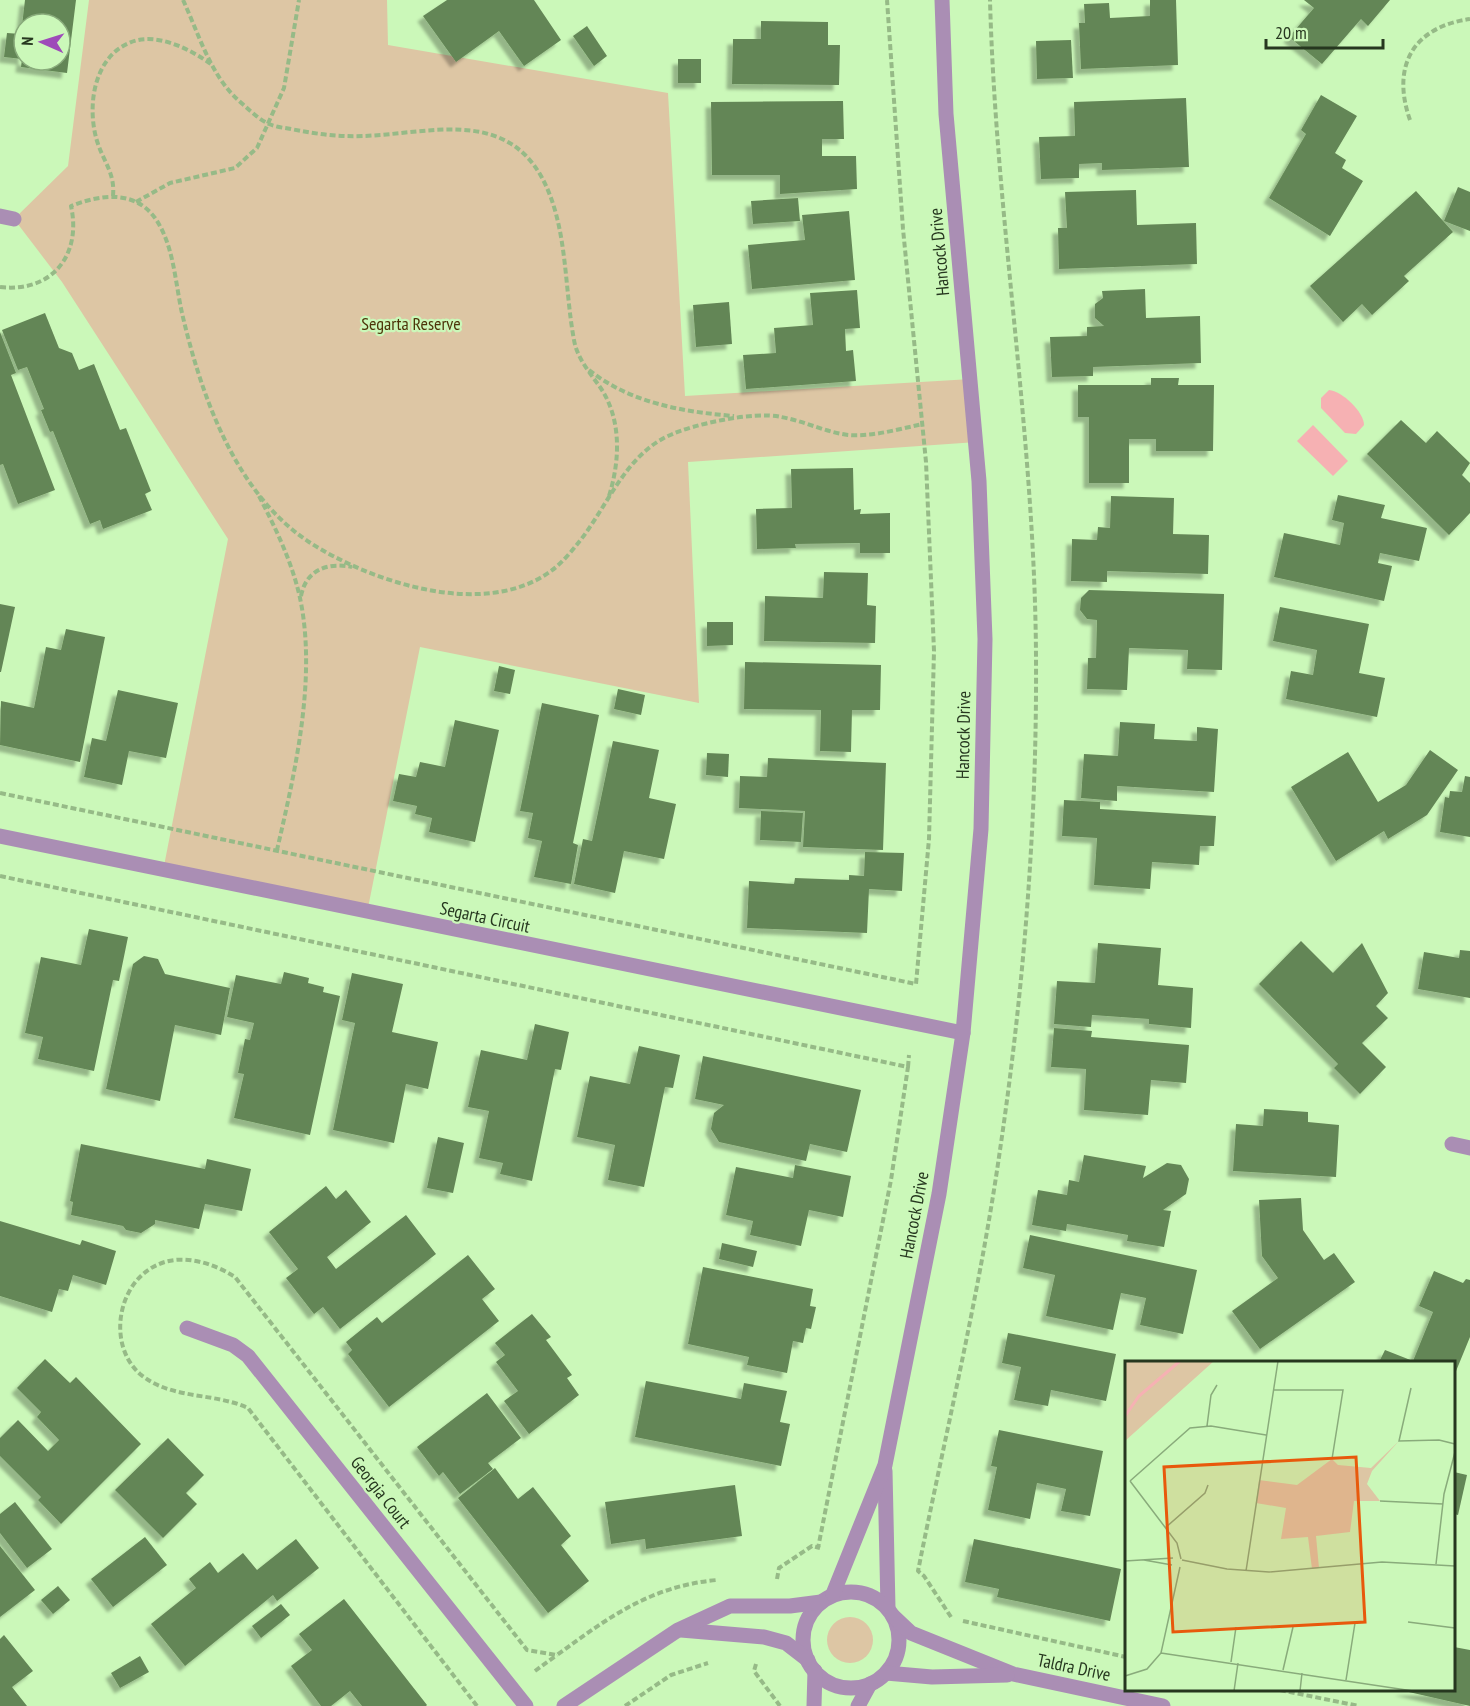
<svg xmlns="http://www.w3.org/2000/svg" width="1470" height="1706" font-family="'PT Sans Narrow',sans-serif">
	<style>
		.green { fill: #ddc6a4 }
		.water { fill: #f6b1b3 }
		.building { fill: #648656; fill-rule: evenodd; filter: url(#shadow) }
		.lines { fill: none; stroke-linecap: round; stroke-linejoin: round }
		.path { stroke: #96ba87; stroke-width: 4; stroke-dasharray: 6 3; stroke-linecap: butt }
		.minor { stroke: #aa8eb4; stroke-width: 15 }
		.labels { text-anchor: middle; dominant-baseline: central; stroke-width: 4.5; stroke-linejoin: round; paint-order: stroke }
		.street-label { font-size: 18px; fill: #26371f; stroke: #cbf8b9 }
		.park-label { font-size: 18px; fill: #4d3409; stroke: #cbf8b9 }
		.inset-river { fill: none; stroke: #f6b1b3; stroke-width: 3 }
		.inset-road { fill: none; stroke: #89ab7b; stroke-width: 1.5 }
		.view { fill: #e8590c; fill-opacity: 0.15; stroke: #e8590c; stroke-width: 3 }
		.inset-edge { fill: none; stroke: #26371f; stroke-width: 3 }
	</style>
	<defs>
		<filter id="shadow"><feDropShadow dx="-5.5" dy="5.5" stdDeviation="1.5" flood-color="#0004"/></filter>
	</defs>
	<rect width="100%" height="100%" fill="#cbf8b9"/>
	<g class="green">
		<path d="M89 0H387L388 45 668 93 685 396 971 379 977 442 688 462 699 703 420 647 367 913 163 871 228 539 62 282 14 219 68 166Z"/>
		<circle cx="850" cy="1640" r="23"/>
	</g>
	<g class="water">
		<path d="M1329 390C1342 391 1364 412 1364 425L1356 434 1345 433 1321 408V398Z"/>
		<path d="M1313 425 1348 461 1333 476 1297 441Z"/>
	</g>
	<g class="building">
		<path d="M25 0H76L67 73 21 67 22 59 4 57 7 33 21 34ZM24 24H60V60H24Z"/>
		<path d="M447 0H534L561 40 524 66 499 31 456 62 423 16Z"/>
		<path d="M1150 0H1176L1178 65 1081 69 1079 23H1085L1084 4 1109 3 1110 18 1150 16Z"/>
		<path d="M1304 0H1390L1368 26 1361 19 1322 64 1289 37 1314 8Z"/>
		<path d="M761 21 828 22V45H840L839 85 732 84 733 39H761Z"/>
		<path d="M587 26 607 56 594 66 573 36Z"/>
		<path d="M1071 40 1073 78 1037 79 1036 41Z"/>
		<rect x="678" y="59" width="23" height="24"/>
		<path d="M1321 95 1357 116 1335 153 1346 160 1342 168 1363 181 1330 236 1269 198 1306 134 1301 130Z"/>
		<path d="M1186 98 1189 167 1102 170V163L1079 164V178L1041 179 1039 137 1075 136 1074 102Z"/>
		<path d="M843 101 844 139H822V156H856L857 189 780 194V175H712L711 102Z"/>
		<path d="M1458 187 1470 192V231L1444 221Z"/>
		<path d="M1136 190 1137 225 1196 223 1197 264 1059 269 1058 228H1067L1065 192Z"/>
		<path d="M1416 191 1453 232 1404 276 1409 281 1372 315 1362 304 1343 322 1310 286Z"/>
		<path d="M798 198 800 221 753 224 751 201Z"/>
		<path d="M849 211 855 280 752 289 748 245 805 240 802 215Z"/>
		<path d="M1145 289 1146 318 1200 316 1201 363 1093 367V376L1052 377 1050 337 1087 336V327L1104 326 1095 318V304L1103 298 1102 291Z"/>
		<path d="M857 290 860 328 845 329 846 351 853 350 856 381 746 389 743 355 776 353 774 328 813 325 810 293Z"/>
		<path d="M729 302 732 344 696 347 693 305Z"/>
		<path d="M45 313 59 348 72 353 79 370 94 364 120 430 126 428 151 491 145 494 152 510 103 529 100 520 90 524 53 431 50 432 41 410 44 409 27 367 18 370 2 330Z"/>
		<path d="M0 332 16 373 11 375 55 490 18 504 3 464 0 465Z"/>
		<path d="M1151 378H1179L1178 385H1214L1213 451H1156V439H1129V483H1089V417H1078V385H1151Z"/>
		<path d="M1401 420 1426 443 1437 431 1470 463 1462 475 1470 483V513L1449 535 1367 454Z"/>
		<path d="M853 468 854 510 861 509 860 514 890 513V553H860V543L795 544 796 548 757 549 756 509 792 508 791 469Z"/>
		<path d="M1338 495 1385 505 1381 518 1427 528 1419 561 1380 553 1378 563 1392 566 1384 601 1274 577 1284 533 1340 545 1344 523 1332 520Z"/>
		<path d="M1111 496 1174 498 1173 534 1209 535 1208 574 1107 571V582L1071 581 1072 539 1097 540 1098 527 1110 528Z"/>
		<path d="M824 572 868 573 867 605 876 606 875 643 764 641 765 596 823 598Z"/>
		<path d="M1089 590 1224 594 1222 670 1187 669 1188 650 1129 648 1127 690 1087 689 1088 658H1096L1097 620 1087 619 1080 610 1081 598Z"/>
		<path d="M0 604 15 607 1 672H0Z"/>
		<path d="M1280 607 1369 624 1359 673 1385 678 1377 717 1286 699 1291 671 1313 675 1317 650 1273 641Z"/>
		<path d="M707 622H733V645L707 646Z"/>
		<path d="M66 629 105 637 80 762 0 745 1 701 34 708 46 647 61 650Z"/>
		<path d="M745 662 881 665 880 710H852L851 752 820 751 821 710 744 709Z"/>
		<path d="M499 666 515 670 510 694 494 691Z"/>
		<path d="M618 689 645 695 641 715 614 709Z"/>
		<path d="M118 690 178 703 166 758 129 751 122 785 84 777 92 738 106 741Z"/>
		<path d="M542 703 599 715 573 843 578 845 571 884 534 877 542 841 528 838 533 813 520 811Z"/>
		<path d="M455 720 499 730 475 842 429 832 432 818 415 814 417 806 393 801 399 774 416 777 420 762 445 767Z"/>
		<path d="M1120 722 1155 724 1154 739 1197 741V727L1218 729 1214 792 1117 786V801L1081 798 1084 754 1118 756Z"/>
		<path d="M613 741 659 750 649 798 676 804 664 859 624 851 615 893 574 884 583 839 592 841Z"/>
		<path d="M1430 750 1458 770 1427 815 1388 839 1384 831 1336 861 1291 787 1348 752 1378 802 1406 785Z"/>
		<path d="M707 753 729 754 728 777 706 775Z"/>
		<path d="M768 758 886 763 883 850 803 847 805 811 739 808 740 776 767 777Z"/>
		<path d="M1465 776 1470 777V837L1440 832 1445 797 1449 798 1450 791 1462 792Z"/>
		<path d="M1064 800 1100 802V809L1216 816 1214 846H1200L1199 865 1152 862 1150 889 1094 885 1097 838 1062 836Z"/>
		<path d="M761 811 803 813 801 842 760 840Z"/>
		<path d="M865 852 904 853 902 891 869 889 867 933 747 928 749 881 794 884 795 878 849 880V875L864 876Z"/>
		<path d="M89 929 128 937 119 981 113 980 94 1071 38 1059 43 1037 25 1033 41 957 81 965Z"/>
		<path d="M1301 941 1333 973 1362 943 1388 993 1376 1006 1388 1018 1362 1043 1386 1067 1360 1094 1334 1068 1338 1064 1259 984Z"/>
		<path d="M1098 943 1161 948 1158 985 1193 988 1191 1028 1149 1024V1019L1092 1015 1091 1027 1054 1024 1057 981 1095 983Z"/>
		<path d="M1460 950 1470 951V998L1418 989 1424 952 1459 958Z"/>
		<path d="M144 956 158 959 165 974 230 988 221 1035 175 1025 160 1101 106 1089 133 964Z"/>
		<path d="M284 972 309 978 308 983 324 987 323 992 340 996 310 1135 234 1118 244 1074 238 1073 245 1039 250 1040 254 1023 227 1017 236 975 281 984Z"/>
		<path d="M352 973 403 984 392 1032 438 1042 428 1089 406 1084 394 1143 333 1130 355 1023 342 1020Z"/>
		<path d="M535 1024 569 1032 561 1070 555 1069 532 1181 500 1174 503 1163 479 1158 489 1111 468 1107 481 1050 527 1060Z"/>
		<path d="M1054 1028 1092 1031 1091 1037 1189 1045 1186 1083 1151 1080 1148 1115 1084 1110 1086 1069 1051 1067Z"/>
		<path d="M639 1046 680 1055 673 1088 665 1087 644 1187 608 1180 615 1145 577 1137 590 1076 630 1084Z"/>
		<path d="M703 1056 861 1090 847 1152 810 1144 806 1161 719 1142 711 1129 714 1113 724 1105 695 1099Z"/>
		<path d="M1264 1109 1308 1112V1122L1339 1125 1336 1177 1233 1171 1236 1124 1263 1126Z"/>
		<path d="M438 1137 464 1143 453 1193 427 1188Z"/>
		<path d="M81 1144 205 1169 207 1159 251 1169 242 1211 205 1204 199 1229 155 1220V1224L141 1233 126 1230 123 1226 71 1215 73 1202 70 1201Z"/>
		<path d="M1084 1155 1146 1166 1143 1178 1167 1163 1181 1165 1189 1179 1186 1194 1163 1210 1171 1211 1164 1247 1127 1241 1128 1235 1067 1224 1066 1231 1032 1225 1038 1190 1067 1195 1069 1180 1079 1182Z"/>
		<path d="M795 1165 851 1176 843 1217 809 1210 801 1246 750 1235 753 1221 726 1215 736 1167 793 1178Z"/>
		<path d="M326 1186 336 1199 346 1190 371 1222 327 1257 336 1269 406 1215 436 1254 340 1329 323 1307 314 1314 286 1278 298 1269 269 1232Z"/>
		<path d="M1301 1198 1303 1230 1324 1260 1334 1253 1355 1282 1260 1349 1232 1311 1278 1278 1262 1256 1259 1200Z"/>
		<path d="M0 1221 80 1245 82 1240 116 1251 106 1285 73 1275 68 1291 59 1289 52 1312 0 1296Z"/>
		<path d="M1030 1235 1197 1270 1183 1334 1140 1325 1146 1298 1121 1293 1113 1330 1046 1316 1055 1275 1023 1268Z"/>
		<path d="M722 1243 757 1251 753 1267 719 1259Z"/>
		<path d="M468 1255 495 1289 482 1299 499 1321 389 1407 348 1354 352 1350 346 1342 377 1317 382 1323Z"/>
		<path d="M703 1267 813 1289 810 1306 816 1307 811 1329 806 1328 803 1343 793 1341 787 1373 747 1365 749 1357 688 1344Z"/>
		<path d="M1434 1271 1463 1283 1466 1279 1470 1280V1337L1454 1376V1362H1379L1385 1350 1413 1361 1433 1312 1419 1306Z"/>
		<path d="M532 1314 551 1337 546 1340 572 1375 567 1378 579 1395 529 1434 504 1401 518 1391 496 1362 505 1355 495 1343Z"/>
		<path d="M1008 1333 1116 1354 1106 1401 1051 1390 1048 1406 1014 1400 1021 1367 1002 1363Z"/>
		<path d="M45 1359 70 1383 76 1377 141 1444 61 1524 38 1500 41 1497 0 1456V1438L18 1420 48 1451 59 1440 37 1417 41 1412 17 1388Z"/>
		<path d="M646 1381 741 1399 744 1383 787 1391 780 1422 790 1424 781 1466 635 1437Z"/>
		<path d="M487 1393 521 1438 488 1463 493 1469 460 1494 443 1472 439 1476 417 1447Z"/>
		<path d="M999 1430 1103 1451 1090 1516 1061 1511 1066 1489 1037 1483 1030 1519 988 1510 997 1467 991 1466Z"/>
		<path d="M168 1438 204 1475 186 1493 197 1504 163 1538 115 1490Z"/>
		<path d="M495 1468 518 1499 533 1487 571 1536 561 1545 589 1581 548 1613 458 1498Z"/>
		<path d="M1454 1472 1467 1475 1458 1515 1454 1514Z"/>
		<path d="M735 1485 742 1536 646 1549 645 1539 611 1544 605 1502Z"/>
		<path d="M15 1502 52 1549 27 1568 0 1533V1514Z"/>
		<path d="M145 1537 167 1565 113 1607 91 1579Z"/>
		<path d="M296 1539 319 1568 277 1601 273 1595 185 1666 151 1624 196 1588 189 1579 210 1562 218 1573 243 1553 257 1570Z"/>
		<path d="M974 1539 1121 1569 1110 1621 997 1597 999 1589 965 1582Z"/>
		<path d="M0 1546 35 1590 0 1617Z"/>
		<path d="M58 1586 70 1600 53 1614 41 1600Z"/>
		<path d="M344 1599 427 1705 426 1706H362L350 1691 331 1706H321L291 1666 312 1650 299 1634Z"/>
		<path d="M281 1604 290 1615 261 1638 252 1626Z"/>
		<path d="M4 1635 33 1671 12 1687 27 1706H0V1639Z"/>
		<path d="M1454 1647 1470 1650V1706L1400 1690H1454Z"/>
		<path d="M140 1656 149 1672 120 1688 111 1673Z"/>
	</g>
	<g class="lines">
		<g class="path">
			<path d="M183 0C198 32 210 74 237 99 246 107 258 119 269 124 276 127 285 128 291 129 316 134 338 137 363 136 427 134 502 108 541 176 568 224 564 287 574 340 577 358 590 373 600 387 622 419 620 461 609 496"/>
			<path d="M1410 120C1391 66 1413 27 1470 19"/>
			<path d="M113 196C115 174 105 164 98 144 86 109 93 58 129 43 155 31 190 49 211 64"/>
			<path d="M136 202 170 183 235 168 257 148 284 88 299 0"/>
			<path d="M0 287C51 293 82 256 71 206 99 195 134 189 155 218 174 245 175 282 182 313 201 395 235 493 309 542 371 582 484 620 551 571 561 564 571 552 579 542 607 507 625 456 668 436 693 424 754 411 781 417 804 421 825 432 848 435 872 437 899 429 923 424"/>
			<path d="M589 370C630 403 684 412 734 416"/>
			<path d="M259 496C276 529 292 562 300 598 317 678 295 772 277 850"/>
			<path d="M301 596C306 570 327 562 352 567"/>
			<path d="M0 793 916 984 929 839 934 651 926 462 903 229 887 0"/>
			<path d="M0 876 908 1067 891 1180 818 1548"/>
			<path d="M908 1067 909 1055"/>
			<path d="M777 1579 779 1568 812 1546 820 1548"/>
			<path d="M951 1617 924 1576 918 1571C946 1431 980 1291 1000 1150 1024 987 1037 822 1036 658 1035 438 996 220 990 0"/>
			<path d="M963 1621 1126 1657"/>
			<path d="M756 1664 754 1671 780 1706"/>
			<path d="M535 1671 557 1655"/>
			<path d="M1280 1690 1359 1706"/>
			<path d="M477 1706 248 1408C213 1392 171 1400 140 1374 107 1345 117 1283 157 1265 182 1253 213 1263 235 1277L527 1650 557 1655C609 1617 651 1586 717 1580"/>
			<path d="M625 1706 671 1675 708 1663"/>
		</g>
		<g class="minor">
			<path d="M0 216 14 219"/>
			<path d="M0 836 963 1033"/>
			<path d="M1452 1144 1470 1148"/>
			<path d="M187 1328 233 1345 248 1356 526 1706"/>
			<path d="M885 1471 888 1608"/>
			<circle cx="851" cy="1640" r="48"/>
			<path d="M833 1594 885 1465 939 1194 963 1033 981 829 985 639 979 481 946 114 942 0"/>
			<path d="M893 1616 911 1633 1013 1674 1163 1706"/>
			<path d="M681 1630 764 1637 786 1643 808 1660"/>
			<path d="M886 1673 932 1677 1007 1675"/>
			<path d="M564 1706 678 1630 730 1606H790L821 1602"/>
			<path d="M814 1706 815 1671"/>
			<path d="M858 1706 870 1684"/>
		</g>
	</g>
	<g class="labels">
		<g class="street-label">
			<text transform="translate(939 252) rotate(-95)">Hancock Drive</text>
			<text transform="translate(963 735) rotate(-89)">Hancock Drive</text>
			<text transform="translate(485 917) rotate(12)">Segarta Circuit</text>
			<text transform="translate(914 1215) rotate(-79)">Hancock Drive</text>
			<text transform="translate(381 1492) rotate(52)">Georgia Court</text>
			<text transform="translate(1074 1667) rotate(12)">Taldra Drive</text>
		</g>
		<g class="park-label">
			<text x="411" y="323">Segarta Reserve</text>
		</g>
	</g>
	<g transform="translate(1125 1361)">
		<rect width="330" height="330" fill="#cbf8b9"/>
		<path d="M0 0H89L0 80ZM274 80 247 110 242 123 255 140H229L225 171 191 175 194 207 187 208 183 176 156 178 161 147 131 142 134 119 172 124 207 98 213 104 246 107Z" fill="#ddc6a4"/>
		<path class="inset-river" d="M0 55 14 35 55 0"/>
		<path class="inset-road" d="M286 27 274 80 314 79 330 83M148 29H218L207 98M82 65 86 34 92 24M5 120 65 67 86 65 141 74M5 120 52 182 56 198M255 140 318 143M40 167 80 132 83 124M19 199 47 204M57 199 102 208 144 211 257 201 330 205M0 200 48 197M311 203 319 133 330 91M121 210 153 0M283 261 330 267M36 292 288 330M106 301 111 266M158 309 168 266M0 315 22 308 36 292 55 206M221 319 230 262M109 330 113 302M175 330 177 312"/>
		<path class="view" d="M231 96 240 261 48 271 39 106Z"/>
		<rect width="330" height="330" class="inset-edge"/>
	</g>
	<g transform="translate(42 42) rotate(273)"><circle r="28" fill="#cbf8b9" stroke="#89ab7b" stroke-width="1.5"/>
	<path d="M0-4.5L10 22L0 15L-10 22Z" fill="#9e4bb9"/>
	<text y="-9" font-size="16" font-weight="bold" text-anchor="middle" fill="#26371f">N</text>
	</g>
	<path d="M1266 39v9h117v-9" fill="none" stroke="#26371f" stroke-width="3"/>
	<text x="1275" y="39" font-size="18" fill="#26371f" stroke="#cbf8b9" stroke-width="4.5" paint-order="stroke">20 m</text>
</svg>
